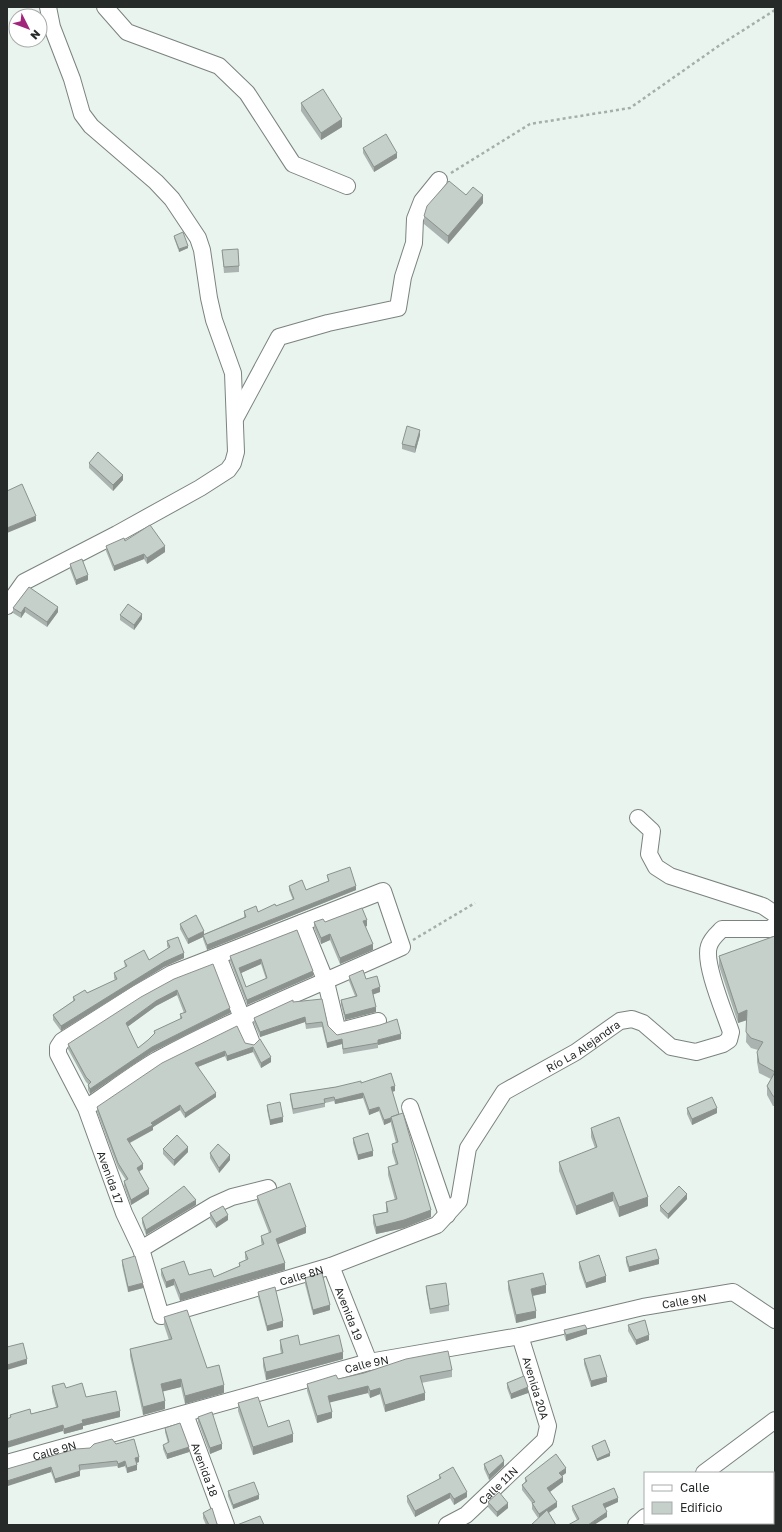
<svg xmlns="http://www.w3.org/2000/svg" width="782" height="1532" font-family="'Golos Text',sans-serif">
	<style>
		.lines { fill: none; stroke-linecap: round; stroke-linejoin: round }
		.minor-casing { stroke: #7a837e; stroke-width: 18 }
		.path { stroke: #a6aeaa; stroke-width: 2.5; stroke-dasharray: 3 3; stroke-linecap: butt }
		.minor { stroke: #fff; stroke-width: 16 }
		.wall { fill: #aab3af; fill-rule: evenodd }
		.shaded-wall { fill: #8b928e }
		.building { fill: #c6d0cb; stroke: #8b928e; fill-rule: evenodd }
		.labels { text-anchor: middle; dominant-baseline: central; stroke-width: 3.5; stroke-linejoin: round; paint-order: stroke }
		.street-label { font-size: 11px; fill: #262a28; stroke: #fff }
	</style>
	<rect width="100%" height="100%" fill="#e9f4ef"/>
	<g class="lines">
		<defs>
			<g id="minor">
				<path d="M105 7 127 32 219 66 247 93 293 164 347 186"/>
				<path d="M236 417 279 337 328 323 398 308 403 277 414 243 415 219 422 201 439 180"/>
				<path d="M7 606 24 582 117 534 200 488 228 470 233 463 236 452 233 373 214 320 209 298 202 250 198 238 172 199 156 182 91 126 82 114 72 79 52 27 48 7"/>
				<path d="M638 818 652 831 649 854 656 867 670 876 763 906 775 914"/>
				<path d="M302 923 326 982 337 1028 340 1031 378 1021"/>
				<path d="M218 956 251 1041"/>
				<path d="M410 1107 447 1215"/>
				<path id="s1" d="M86 1108C110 1092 133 1074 157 1060 236 1017 321 984 402 947L383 891 171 974 136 994 62 1041 58 1047V1054L86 1108 124 1213 141 1249 161 1316 331 1266 437 1225 459 1201 468 1148 504 1092 576 1052 620 1021 632 1019 643 1023 671 1047 696 1052 723 1044 729 1040 731 1032C725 1014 703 963 709 946 711 939 717 934 722 929H770L775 925"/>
				<path d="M141 1249 214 1205 232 1197 268 1188"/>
				<path id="s2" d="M331 1266 369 1362"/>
				<path id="s3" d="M185 1414 226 1525"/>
				<path id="s4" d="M7 1463 369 1362 520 1336 643 1307 733 1292 775 1320"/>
				<path d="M704 1473 775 1420"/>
				<path id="s5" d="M447 1525 466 1515 545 1440 548 1426 520 1336"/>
				<path d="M636 1525 645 1517"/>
			</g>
		</defs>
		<use href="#minor" class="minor-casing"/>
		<g class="path">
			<path d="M451 173 530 124 630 108 720 45 775 10"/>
			<path d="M413 940 475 903"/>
		</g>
		<use href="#minor" class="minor"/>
	</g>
	<g class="wall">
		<path d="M301 103 342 127 321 140 301 111Z"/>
		<path d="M363 148 397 158 374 172 363 153Z"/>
		<path d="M466 195 483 203 448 244 424 224V216Z"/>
		<path d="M174 236 188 248 179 252 174 238Z"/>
		<path d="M222 250 239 266V272L224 273Z"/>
		<path d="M420 435 415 453 402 449V444Z"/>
		<path d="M89 463 123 480 113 491 89 468Z"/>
		<path d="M125 541 165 552 147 564 144 559 114 571 106 551V546Z"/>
		<path d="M70 564 88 580 76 585 70 569Z"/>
		<path d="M29 587 58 612 47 627 25 612 21 618 13 613V608Z"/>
		<path d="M120 615 142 619 134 630 120 620Z"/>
		<path d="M327 875 356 890 207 950 203 939V937L188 944 180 929V924L204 934 244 917V911L258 912 276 906 293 900 289 890V886L306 890 328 881Z"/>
		<path d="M314 922H325L367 926 365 927 373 950 340 964 330 940 321 944 314 928Z"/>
		<path d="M297 930 313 976 247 1005 230 961V956ZM261 964 266 979 246 987 241 973Z"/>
		<path d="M775 936V1106H773L767 1095V1086L771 1079 759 1073 757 1062V1052L758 1050 751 1048 746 1042 747 1020 738 1023 719 966V956Z"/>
		<path d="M167 941 184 958 164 967 61 1031 53 1020V1015L73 1001V997L87 993 115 980 114 978V973L125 967 124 961 149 960 168 948 167 946Z"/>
		<path d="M349 976 366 979 380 992 373 994 376 1012 345 1020 341 1005V1000L355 996 349 981Z"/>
		<path d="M174 979 230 1013 152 1052 90 1094 88 1090V1084L86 1082 68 1049V1044ZM177 995 184 1013 180 1014V1019L154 1031V1034L148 1040 138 1048 127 1027 156 1006Z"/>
		<path d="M293 1002 328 1026 337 1035 401 1039 378 1045V1048L343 1054 342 1044 327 1048 322 1027 306 1029 305 1022 260 1037 254 1023V1018Z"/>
		<path d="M245 1043 254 1045 271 1062 261 1068 253 1052 227 1061 225 1056 198 1067 216 1097 185 1118 180 1110 153 1127V1130L130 1143 143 1169 139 1171 149 1194 131 1205 124 1186V1181L126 1180 118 1168 97 1112V1107Z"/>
		<path d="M361 1083 395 1091 392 1092 431 1217 404 1228 376 1234 373 1223V1215L386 1212V1202L395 1200 388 1175V1167L396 1165 392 1152V1144L396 1143 391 1124V1122L384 1125 379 1111 369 1115 363 1098 335 1104 334 1101 325 1103V1107L293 1114 290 1099V1094Z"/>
		<path d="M267 1105 283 1122 270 1125 267 1110Z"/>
		<path d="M687 1108 717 1113 692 1125 687 1114Z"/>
		<path d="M591 1128 648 1206 619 1217 613 1201 576 1215 559 1171V1162L595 1148 591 1137Z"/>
		<path d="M353 1138 373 1156 358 1160 353 1143Z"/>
		<path d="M163 1149 188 1152 174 1166 163 1154Z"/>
		<path d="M210 1153 230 1160 219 1173 210 1158Z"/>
		<path d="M257 1196 306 1233 278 1244 285 1270 180 1301 174 1285 166 1288 161 1275V1269L189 1275 214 1277 239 1266V1263L246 1260 245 1258V1252L262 1245 261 1242V1236L269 1233 257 1202Z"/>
		<path d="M687 1199 668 1219 660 1211V1206Z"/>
		<path d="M196 1205 146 1235 142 1223V1218Z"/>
		<path d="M210 1213 228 1220 216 1228 210 1219Z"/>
		<path d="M626 1257 659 1264 629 1272 626 1262Z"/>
		<path d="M122 1260 143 1288 128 1292 122 1265Z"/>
		<path d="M579 1262 606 1282 586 1288 579 1268Z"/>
		<path d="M305 1278 330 1310 313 1315 305 1284Z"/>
		<path d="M508 1281 546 1293 533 1296 536 1318 516 1323 508 1289Z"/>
		<path d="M426 1286 449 1305V1311L430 1314 426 1291Z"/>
		<path d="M258 1292 283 1327 267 1331 258 1297Z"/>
		<path d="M164 1317 207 1368 224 1393 185 1404 181 1387 163 1391 165 1409 143 1415 130 1356V1349L169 1340 164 1325Z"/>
		<path d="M628 1325 649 1340 636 1345 628 1331Z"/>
		<path d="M564 1330 587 1334 566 1341 564 1335Z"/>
		<path d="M280 1340 300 1345 343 1359 266 1380 263 1366V1358L281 1354 280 1348Z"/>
		<path d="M584 1359 607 1382 591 1387 584 1364Z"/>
		<path d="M452 1370V1377L421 1383 425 1400 385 1412 380 1394 370 1398 368 1393 329 1402 332 1418 317 1423 307 1391V1384L338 1379Z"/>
		<path d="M507 1383 528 1393 511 1399 507 1388Z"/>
		<path d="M52 1386 66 1388 86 1397 120 1417 83 1426V1429L64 1434 63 1431 10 1418V1415L31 1414 56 1407 52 1392Z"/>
		<path d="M238 1403 268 1427 293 1442 253 1455 238 1411Z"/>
		<path d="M198 1417 222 1449 210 1454 198 1422Z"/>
		<path d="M165 1428 189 1452 167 1459 163 1449V1445L168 1443 165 1432Z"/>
		<path d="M116 1444 139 1462 137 1463V1470L127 1473 125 1466 118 1468 117 1466 80 1470V1476L55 1483 51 1472 7 1485V1469L90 1448Z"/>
		<path d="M592 1446 610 1456 597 1461 592 1448Z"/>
		<path d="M484 1464 504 1466 489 1480 484 1469Z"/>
		<path d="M566 1473 562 1476 563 1482 550 1492 557 1507 549 1513 538 1518 532 1509V1503L522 1490V1485L525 1482V1478Z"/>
		<path d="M439 1475 467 1497 454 1505 450 1498 415 1517 407 1502V1496L439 1479Z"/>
		<path d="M228 1491 259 1499 233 1509 228 1496Z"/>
		<path d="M488 1502 508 1508 497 1517 488 1507Z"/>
		<path d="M618 1502 605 1508 607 1517 577 1520 572 1510V1506Z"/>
		<path d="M203 1513 217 1524 219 1525H206L203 1518Z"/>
	</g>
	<g class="shaded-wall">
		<path d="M342 119V127L321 140V133Z"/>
		<path d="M397 153V158L374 172V167Z"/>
		<path d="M483 195V203L448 244V236Z"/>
		<path d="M188 246V248L179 252V249Z"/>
		<path d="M420 430V435L415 453V447Z"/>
		<path d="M123 475V480L113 491V485Z"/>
		<path d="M36 516V521L7 533V528Z"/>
		<path d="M165 546V552L147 564V558Z"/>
		<path d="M144 554V559L114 571V566Z"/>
		<path d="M88 575V580L76 585V580Z"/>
		<path d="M25 607V612L21 618V613Z"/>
		<path d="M58 607V612L47 627V622Z"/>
		<path d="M142 614V619L134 630V625Z"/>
		<path d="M356 886V890L207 950V945Z"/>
		<path d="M367 920V926L363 927V921Z"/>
		<path d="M204 931V936L203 935V937L188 944V939Z"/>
		<path d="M330 934V940L321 944V938Z"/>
		<path d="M373 944V950L340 964V958Z"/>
		<path d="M184 953V958L164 967 61 1031V1026L164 962Z"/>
		<path d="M261 959V964L239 974V968Z"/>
		<path d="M313 971V976L247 1005V1000Z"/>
		<path d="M380 987V992L372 995V990Z"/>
		<path d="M177 990V995L156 1006 126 1028V1023L156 1001Z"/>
		<path d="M376 1007V1012L345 1020V1015Z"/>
		<path d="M230 1008V1013L152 1052 90 1094V1089L152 1047Z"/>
		<path d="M747 1010V1020L738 1023V1014Z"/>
		<path d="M305 1017V1022L260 1037V1032Z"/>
		<path d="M401 1034V1039L378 1045V1040Z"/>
		<path d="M342 1039V1044L327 1048V1043Z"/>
		<path d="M253 1047V1052L227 1061V1056Z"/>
		<path d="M225 1051V1056L195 1068V1063Z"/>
		<path d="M271 1057V1062L261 1068V1063Z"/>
		<path d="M395 1086V1091L391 1092V1087Z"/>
		<path d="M216 1093V1097L185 1118V1113Z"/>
		<path d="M363 1093V1098L335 1104V1100Z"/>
		<path d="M180 1105V1110L153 1127V1130L127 1144V1139L151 1123Z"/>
		<path d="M379 1107V1111L369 1115V1110Z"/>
		<path d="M717 1108V1113L692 1125V1119Z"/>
		<path d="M283 1117V1122L270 1125V1120Z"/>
		<path d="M391 1118V1122L384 1125V1120Z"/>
		<path d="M188 1147V1152L174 1166V1160Z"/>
		<path d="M373 1151V1156L358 1160V1155Z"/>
		<path d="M230 1155V1160L219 1173V1168Z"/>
		<path d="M143 1164V1169L137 1173V1168Z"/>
		<path d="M149 1189V1194L131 1205V1200Z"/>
		<path d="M613 1192V1201L576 1215V1206Z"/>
		<path d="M687 1194V1199L668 1219V1214Z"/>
		<path d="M648 1197V1206L619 1217V1207Z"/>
		<path d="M196 1200V1205L146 1235V1230Z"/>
		<path d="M431 1210V1217L404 1228 376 1234V1227Z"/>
		<path d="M228 1215V1220L216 1228V1223Z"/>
		<path d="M306 1227V1233L276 1245V1239Z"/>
		<path d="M659 1259V1264L629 1272V1267Z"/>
		<path d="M285 1263V1270L180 1301V1294Z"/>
		<path d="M606 1276V1282L586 1288V1283Z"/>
		<path d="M174 1279V1285L166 1288V1282Z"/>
		<path d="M143 1283V1288L128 1292V1287Z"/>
		<path d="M546 1285V1293L531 1296V1289Z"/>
		<path d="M330 1305V1310L313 1315V1310Z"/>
		<path d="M536 1311V1318L516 1323V1315Z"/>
		<path d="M283 1321V1327L267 1331V1326Z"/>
		<path d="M587 1329V1334L566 1341V1335Z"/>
		<path d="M649 1335V1340L636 1345V1340Z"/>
		<path d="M343 1352V1359L266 1380V1372Z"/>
		<path d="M27 1359V1364L7 1370V1365Z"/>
		<path d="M607 1377V1382L591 1387V1381Z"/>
		<path d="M181 1379V1387L161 1392V1384Z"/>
		<path d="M224 1385V1393L185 1404V1396Z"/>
		<path d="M368 1386V1393L328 1403V1396Z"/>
		<path d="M528 1387V1393L511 1399V1394Z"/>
		<path d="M380 1388V1394L370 1398V1391Z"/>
		<path d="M425 1393V1400L385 1412V1405Z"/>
		<path d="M165 1401V1409L143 1415V1407Z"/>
		<path d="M120 1411V1417L83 1426V1429L64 1434V1429L82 1420Z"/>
		<path d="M332 1412V1418L317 1423V1416Z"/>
		<path d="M63 1425V1431L7 1448V1442Z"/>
		<path d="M293 1434V1442L253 1455V1447Z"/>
		<path d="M222 1444V1449L210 1454V1448Z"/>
		<path d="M189 1447V1452L167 1459V1454Z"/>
		<path d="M610 1453V1456L597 1461V1459Z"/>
		<path d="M139 1457V1462L135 1463V1458Z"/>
		<path d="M125 1461V1466L118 1468V1464Z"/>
		<path d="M504 1461V1466L489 1480V1475Z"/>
		<path d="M137 1465V1470L127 1473V1468Z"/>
		<path d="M51 1467V1472L8 1486V1481Z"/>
		<path d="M566 1468V1473L559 1478V1473Z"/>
		<path d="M80 1471V1476L55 1483V1479Z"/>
		<path d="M563 1477V1482L547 1494V1488Z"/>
		<path d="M467 1492V1497L454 1505V1499Z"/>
		<path d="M450 1493V1498L415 1517V1511Z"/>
		<path d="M259 1495V1499L233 1509V1505Z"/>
		<path d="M618 1498V1502L603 1509V1504Z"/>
		<path d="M557 1502V1507L539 1519V1514Z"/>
		<path d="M508 1503V1508L497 1517V1512Z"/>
		<path d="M607 1512V1517L594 1525H588Z"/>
	</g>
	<g class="building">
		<path d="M323 89 342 119 321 133 301 103Z"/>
		<path d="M386 134 397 153 374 167 363 148Z"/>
		<path d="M449 181 466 195 473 187 483 195 448 236 424 216 427 206Z"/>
		<path d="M183 232 188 246 179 249 174 236Z"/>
		<path d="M238 249 239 266 224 267 222 250Z"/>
		<path d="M407 426 420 430 415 447 402 444Z"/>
		<path d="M98 452 123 475 113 485 89 463Z"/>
		<path d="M22 484 36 516 7 528V491Z"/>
		<path d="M150 525 165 546 147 558 144 554 114 566 106 546 124 538 125 541Z"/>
		<path d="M82 559 88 575 76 580 70 564Z"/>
		<path d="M29 587 58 607 47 622 25 607 21 613 13 608Z"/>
		<path d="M128 604 142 614 134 625 120 615Z"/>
		<path d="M350 867 356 886 207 945 203 935 246 917 244 911 256 906 258 912 275 904 276 906 294 899 289 886 302 880 306 890 329 881 327 875Z"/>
		<path d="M362 908 367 920 363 921 373 944 340 958 330 934 321 938 314 922 323 919 325 922Z"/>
		<path d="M196 915 204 931 188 939 180 924Z"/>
		<path d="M297 930 313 971 247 1000 230 956ZM261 959 267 978 246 987 239 968Z"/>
		<path d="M775 936V1097L773 1096 767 1086 775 1072 759 1063 757 1052 763 1042 751 1038 746 1032 747 1010 738 1014 719 956Z"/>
		<path d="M178 937 184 953 164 962 61 1026 53 1015 75 1000 73 997 85 990 87 993 117 979 114 973 127 966 124 961 144 950 149 960 170 947 167 941Z"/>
		<path d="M213 964 230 1008 152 1047 90 1089 88 1085 91 1082 86 1077 68 1044 141 997 174 979ZM177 990 186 1012 180 1014 182 1018 154 1031 155 1033 148 1040 138 1048 126 1023 156 1001Z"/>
		<path d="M363 970 366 979 377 976 380 987 372 990 376 1007 345 1015 341 1000 357 996 349 976Z"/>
		<path d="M322 999 328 1026 337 1035 380 1025 397 1019 401 1034 378 1040V1043L343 1049 342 1039 327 1043 322 1022 306 1024 305 1017 260 1032 254 1018 293 1000V1002Z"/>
		<path d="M237 1026 245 1043 254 1045 260 1039 271 1057 261 1063 253 1047 227 1056 225 1051 195 1063 216 1093 185 1113 180 1105 151 1123 153 1125 127 1139 143 1164 137 1168 149 1189 131 1200 124 1181 128 1179 118 1163 97 1107 162 1063Z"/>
		<path d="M391 1073 395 1086 391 1087 399 1114 391 1117V1118L384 1120 379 1107 369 1110 363 1093 335 1100 334 1097 324 1099 325 1103 293 1109 290 1094 336 1087 361 1081V1083Z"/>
		<path d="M712 1097 717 1108 692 1119 687 1108Z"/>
		<path d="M280 1102 283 1117 270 1120 267 1105Z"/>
		<path d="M403 1113 431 1210 404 1220 376 1227 373 1215 388 1212 386 1202 397 1199 388 1167 398 1164 392 1144 398 1142 391 1117Z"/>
		<path d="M619 1117 648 1197 619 1207 613 1192 576 1206 559 1162 597 1147 591 1128Z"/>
		<path d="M368 1133 373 1151 358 1155 353 1138Z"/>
		<path d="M177 1135 188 1147 174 1160 163 1149Z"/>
		<path d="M218 1144 230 1155 219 1168 210 1153Z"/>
		<path d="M290 1183 306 1227 276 1239 285 1263 180 1294 174 1279 166 1282 161 1269 184 1261 189 1275 211 1269 214 1277 240 1266 239 1263 248 1259 245 1252 264 1244 261 1236 271 1232 257 1196Z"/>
		<path d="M184 1186 196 1200 146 1230 142 1218Z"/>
		<path d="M679 1186 687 1194 668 1214 660 1206Z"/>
		<path d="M223 1206 228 1215 216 1223 210 1213Z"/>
		<path d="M656 1249 659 1259 629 1267 626 1257Z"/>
		<path d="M599 1255 606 1276 586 1283 579 1262Z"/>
		<path d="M135 1256 143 1283 128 1287 122 1260Z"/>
		<path d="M322 1273 330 1305 313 1310 305 1278Z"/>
		<path d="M543 1273 546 1285 531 1289 536 1311 516 1315 508 1281Z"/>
		<path d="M446 1283 449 1305 430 1309 426 1286Z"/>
		<path d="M275 1287 283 1321 267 1326 258 1292Z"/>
		<path d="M187 1310 207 1368 219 1365 224 1385 185 1396 181 1379 161 1384 165 1401 143 1407 130 1349 172 1339 164 1317Z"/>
		<path d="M645 1320 649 1335 636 1340 628 1325Z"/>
		<path d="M585 1325 587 1329 566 1335 564 1330Z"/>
		<path d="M298 1335 300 1345 339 1335 343 1352 266 1372 263 1358 283 1353 280 1340Z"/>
		<path d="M23 1343 27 1359 7 1365V1347Z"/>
		<path d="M448 1351 452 1370 420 1376 425 1393 385 1405 380 1388 370 1391 368 1386 328 1396 332 1412 317 1416 307 1384 336 1375 338 1379 364 1373 406 1359Z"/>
		<path d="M600 1355 607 1377 591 1381 584 1359Z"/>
		<path d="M524 1376 528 1387 511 1394 507 1383Z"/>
		<path d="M64 1383 66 1388 82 1383 86 1397 116 1391 120 1411 82 1420 83 1423 64 1429 63 1425 7 1442V1419L11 1417 10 1415 30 1409 31 1414 58 1407 52 1386Z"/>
		<path d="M258 1397 268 1427 289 1420 293 1434 253 1447 238 1403Z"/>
		<path d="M212 1412 222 1444 210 1448 198 1417Z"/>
		<path d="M180 1423 189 1447 167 1454 163 1445 169 1442 165 1428Z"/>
		<path d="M112 1439 116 1444 134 1439 139 1457 135 1458 137 1465 127 1468 125 1461 118 1464 117 1461 79 1465 80 1471 55 1479 51 1467 7 1481V1469L76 1449 90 1448 94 1444Z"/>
		<path d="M605 1440 610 1453 597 1459 592 1446Z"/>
		<path d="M556 1454 566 1468 559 1473 563 1477 547 1488 557 1502 539 1514 532 1503 535 1502 522 1485 527 1481 525 1478Z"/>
		<path d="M501 1455 504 1461 489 1475 484 1464Z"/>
		<path d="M453 1467 467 1492 454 1499 450 1493 415 1511 407 1496 441 1478 439 1475Z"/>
		<path d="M254 1482 259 1495 233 1505 228 1491Z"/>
		<path d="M614 1488 618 1498 603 1504 607 1512 588 1525H568L579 1519 572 1506Z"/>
		<path d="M499 1492 508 1503 497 1512 488 1502Z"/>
		<path d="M212 1508 217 1524 219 1525H209L203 1513Z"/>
		<path d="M547 1510 556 1525H531Z"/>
		<path d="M260 1516 264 1525H237Z"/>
	</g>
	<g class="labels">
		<g class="street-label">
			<text stroke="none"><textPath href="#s1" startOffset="1602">Río La Alejandra</textPath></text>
			<text stroke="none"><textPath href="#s1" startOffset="919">Avenida 17</textPath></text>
			<text stroke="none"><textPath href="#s1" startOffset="1213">Calle 8N</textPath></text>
			<text stroke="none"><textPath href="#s4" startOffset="697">Calle 9N</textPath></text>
			<text stroke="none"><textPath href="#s2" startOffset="51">Avenida 19</textPath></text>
			<text stroke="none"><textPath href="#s4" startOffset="373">Calle 9N</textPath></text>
			<text transform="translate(536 1388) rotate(73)">Avenida 20A</text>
			<text stroke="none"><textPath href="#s4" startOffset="49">Calle 9N</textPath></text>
			<text stroke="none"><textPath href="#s3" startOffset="59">Avenida 18</textPath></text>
			<text stroke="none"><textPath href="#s5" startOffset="65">Calle 11N</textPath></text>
		</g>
	</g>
	<rect width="782" height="1532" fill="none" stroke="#262a28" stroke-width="16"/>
	<rect x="644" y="1472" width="130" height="52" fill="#ffffff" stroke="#a8aaa9"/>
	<rect x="652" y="1485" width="20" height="6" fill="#ffffff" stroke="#a8aaa9"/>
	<text x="680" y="1492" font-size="12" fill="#262a28">Calle</text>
	<rect x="652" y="1502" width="20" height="12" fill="#c6d0cb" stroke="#a8aaa9"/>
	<text x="680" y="1512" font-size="12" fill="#262a28">Edificio</text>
	<g transform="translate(28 28) rotate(132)"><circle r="19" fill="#ffffff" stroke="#a8aaa9"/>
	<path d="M0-3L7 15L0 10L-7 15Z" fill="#a1257a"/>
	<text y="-6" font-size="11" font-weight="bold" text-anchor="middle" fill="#262a28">N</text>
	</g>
</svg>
